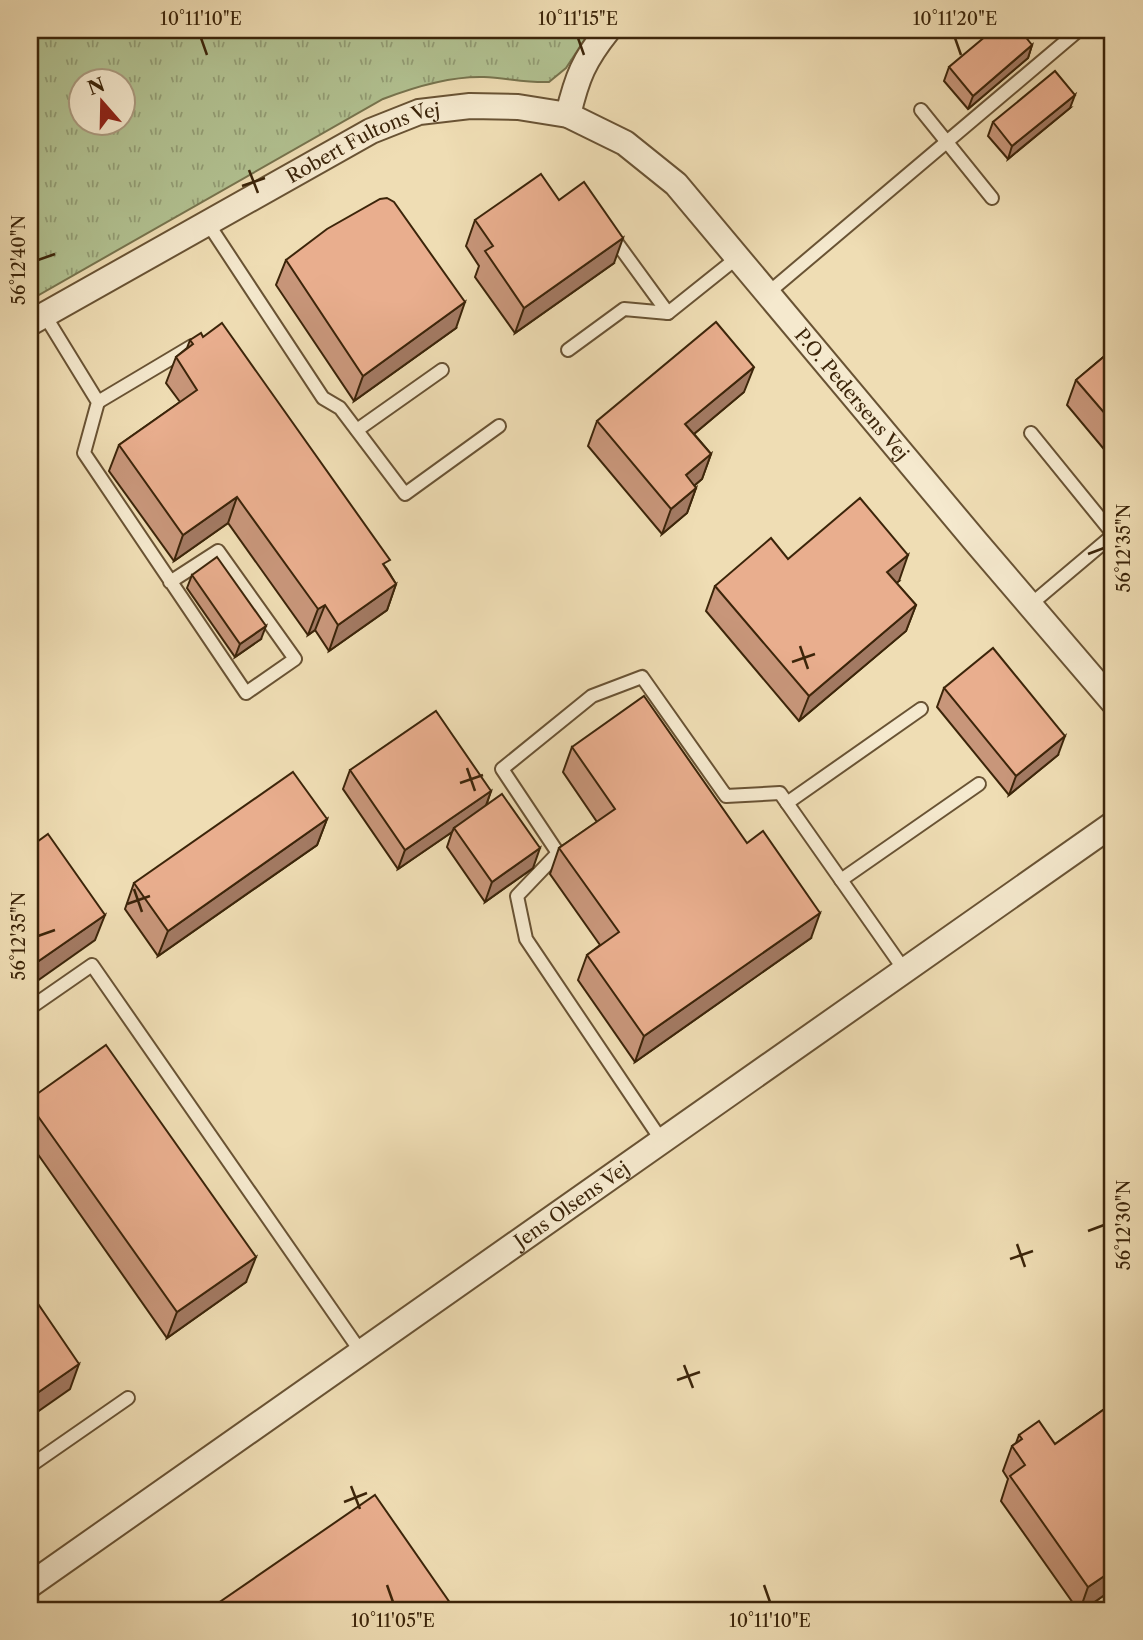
<svg xmlns="http://www.w3.org/2000/svg" width="1143" height="1640" font-family="'Libre Caslon Text',serif">
	<style>
		.grass { fill: url(#grass-tufts); stroke: #77744e; stroke-width: 2; fill-rule: evenodd }
		.lines { fill: none; stroke-linecap: round; stroke-linejoin: round }
		.service-casing { stroke: #695334; stroke-width: 16 }
		.minor-casing { stroke: #695334; stroke-width: 28 }
		.service { stroke: #f5e9ce; stroke-width: 12 }
		.minor { stroke: #f5e9ce; stroke-width: 24 }
		.wall { fill: #c8967a; stroke: #3c250a; stroke-width: 2 }
		.shaded-wall { fill: #a37a63; stroke: #3c250a; stroke-width: 2 }
		.building { fill: #e9ae8e; stroke: #3c250a; stroke-width: 2 }
		.ticks { fill: none; stroke: #3c250a; stroke-width: 2.5 }
		.labels { text-anchor: middle; dominant-baseline: central; stroke-width: 5; stroke-linejoin: round; paint-order: stroke }
		.street-label { font-size: 19px; fill: #3c250a; stroke: #f5e9ce }
		.neatline { fill: none; stroke: #3c250a; stroke-width: 2.5 }
		.ticks-label { font-size: 18px; text-anchor: middle; fill: #3c250a }
	</style>
	<defs>
		<pattern id="grass-tufts" width="24" height="20" patternUnits="userSpaceOnUse" patternTransform="scale(1.75)"><rect width="24" height="20" fill="#b2c292"/><path d="M3 7l-1-3M5 7V3M7 7l1-3M15 17l-1-3M17 17v-4M19 17l1-3" fill="none" stroke="#929d75"/></pattern>
	</defs>
	<rect width="100%" height="100%" fill="#efddb4"/>
	<filter id="stains"><feTurbulence type="fractalNoise" baseFrequency=".00286" numOctaves="4"/><feColorMatrix values="0 0 0 0 .2 0 0 0 0 .09 0 0 0 0 .02 0 0 0 .5 -.17"/></filter>
	<radialGradient id="worn" r=".72"><stop offset=".6" stop-color="#630" stop-opacity="0"/><stop offset="1" stop-color="#630" stop-opacity=".3"/></radialGradient>
	<path class="grass" d="M30 30H591L566 68 549 82C527 83 506 78 484 77 450 76 414 87 383 99L30 300ZM80 80H122V122H80Z"/>
	<g class="lines">
		<defs>
			<g id="service">
				<path d="M921 110 992 198"/>
				<path d="M207 222 323 398 340 408 405 494 499 426"/>
				<path d="M617 243 668 313 738 257"/>
				<path d="M768 293 1079 30"/>
				<path d="M44 314 98 402 84 453 246 693 295 659 218 551 170 582"/>
				<path d="M568 350 624 309 668 313"/>
				<path d="M98 402 192 346"/>
				<path d="M357 430 442 370"/>
				<path d="M1031 433 1113 534"/>
				<path d="M1030 605 1113 535"/>
				<path d="M787 803 921 709"/>
				<path d="M841 880 979 784"/>
				<path d="M30 1008 92 965 361 1352"/>
				<path d="M662 1141 526 939 517 896 558 853 502 769 592 696 642 677 726 796 780 793 905 971"/>
				<path d="M30 1466 128 1398"/>
			</g>
			<g id="minor">
				<path d="M568 115C577 77 584 60 608 30"/>
				<path id="s1" d="M30 323 371 131 419 112 470 106 518 107 568 115 625 143 676 184 976 542 1113 702"/>
				<path id="s2" d="M30 1585 1113 824"/>
			</g>
		</defs>
		<use href="#service" class="service-casing"/>
		<use href="#minor" class="minor-casing"/>
		<use href="#service" class="service"/>
		<use href="#minor" class="minor"/>
	</g>
	<g class="wall">
		<path d="M1032 45 1028 58 968 109 944 81 949 67Z"/>
		<path d="M1070 108 1008 159 988 136 993 122Z"/>
		<path d="M559 200 614 263 515 333 475 277 479 266 466 246 475 220Z"/>
		<path d="M286 260 456 328 354 401 276 285Z"/>
		<path d="M203 337 387 569 396 584 387 610 329 651 315 630 308 635 228 523 174 561 109 471 119 445 180 402 166 383 176 357 187 348 190 340Z"/>
		<path d="M1113 349V460L1067 405 1076 380Z"/>
		<path d="M744 392 694 434 711 454 702 479 694 486 696 488 687 513 662 534 588 446 597 421Z"/>
		<path d="M788 559 899 581 896 583 916 605 906 631 799 721 706 611 715 586Z"/>
		<path d="M192 575 261 639 235 657 187 588Z"/>
		<path d="M944 688 1058 755 1009 795 937 707Z"/>
		<path d="M572 747 811 938 635 1062 578 980 587 955 600 945 550 874 559 848 597 822 563 772Z"/>
		<path d="M350 770 491 791 486 806 533 868 485 902 447 847 452 832 398 869 343 789Z"/>
		<path d="M327 819 317 845 158 956 125 909 134 883Z"/>
		<path d="M30 1099 246 1282 167 1338 30 1143Z"/>
		<path d="M1113 1403V1589L1083 1610H1078L1001 1501 1008 1479 1003 1471 1012 1446 1016 1443 1019 1435 1055 1444Z"/>
	</g>
	<g class="shaded-wall">
		<path d="M1032 45 1028 58 968 109 973 96Z"/>
		<path d="M1075 95 1070 108 1008 159 1012 146Z"/>
		<path d="M623 238 614 263 515 333 524 308Z"/>
		<path d="M465 302 456 328 354 401 363 376Z"/>
		<path d="M754 367 744 392 676 449 685 424Z"/>
		<path d="M711 454 702 479 676 501 686 475Z"/>
		<path d="M696 488 687 513 662 534 671 509Z"/>
		<path d="M237 497 228 523 174 561 183 535Z"/>
		<path d="M908 555 899 581 878 598 887 572Z"/>
		<path d="M396 584 387 610 329 651 338 625Z"/>
		<path d="M325 605 315 630 308 635 318 609Z"/>
		<path d="M916 605 906 631 799 721 809 696Z"/>
		<path d="M266 626 261 639 235 657 240 644Z"/>
		<path d="M1065 736 1058 755 1009 795 1016 776Z"/>
		<path d="M491 791 484 811 454 828 452 832 398 869 405 850Z"/>
		<path d="M327 819 317 845 158 956 168 931Z"/>
		<path d="M540 848 533 868 485 902 492 882Z"/>
		<path d="M820 913 811 938 635 1062 644 1036Z"/>
		<path d="M105 915 95 940 30 986V967Z"/>
		<path d="M256 1257 246 1282 167 1338 177 1312Z"/>
		<path d="M79 1364 70 1389 30 1417V1398Z"/>
		<path d="M1113 1570V1589L1083 1610H1080L1088 1587Z"/>
	</g>
	<g class="building">
		<path d="M993 30H1020L1032 45 973 96 949 67Z"/>
		<path d="M1055 71 1075 95 1012 146 993 122Z"/>
		<path d="M541 174 559 200 584 182 623 238 524 308 485 251 493 246 475 220Z"/>
		<path d="M387 198 394 202 465 302 363 376 286 260 327 229 380 199Z"/>
		<path d="M716 322 754 367 685 424 711 454 686 475 696 488 671 509 597 421Z"/>
		<path d="M222 323 390 560 383 564 396 584 338 625 325 605 318 609 237 497 183 535 119 445 197 390 176 357 193 344 190 340 201 333 203 337Z"/>
		<path d="M1113 349V423L1076 380Z"/>
		<path d="M860 498 908 555 887 572 916 605 809 696 715 586 771 538 788 559Z"/>
		<path d="M217 557 266 626 240 644 192 575Z"/>
		<path d="M993 648 1065 736 1016 776 944 688Z"/>
		<path d="M644 696 747 843 763 831 820 913 644 1036 587 955 619 932 559 848 615 809 572 747Z"/>
		<path d="M436 711 491 791 405 850 350 770Z"/>
		<path d="M293 772 327 819 168 931 134 883Z"/>
		<path d="M502 794 540 848 492 882 454 828Z"/>
		<path d="M48 834 105 915 30 967V847Z"/>
		<path d="M106 1045 256 1257 177 1312 30 1105V1099Z"/>
		<path d="M30 1292 79 1364 30 1398Z"/>
		<path d="M1113 1403V1570L1088 1587 1010 1476 1025 1465 1012 1446 1022 1439 1019 1435 1039 1421 1055 1444Z"/>
		<path d="M375 1495 455 1610H208Z"/>
	</g>
	<path class="ticks" d="M201 38 207 55M578 38 584 55M955 38 961 55M249 170 258 193M242 186 265 178M38 260 55 254M1088 554 1104 548M800 646 808 669M792 662 815 654M467 768 475 791M460 783 483 775M134 889 142 912M127 904 150 896M38 936 55 930M1088 1231 1104 1225M1017 1244 1025 1267M1010 1259 1033 1251M684 1365 693 1388M677 1380 700 1372M351 1486 360 1509M344 1502 367 1493M387 1585 393 1602M764 1585 770 1602"/>
	<g class="labels">
		<g class="street-label">
			<text stroke="none"><textPath href="#s1" startOffset="380">Robert Fultons Vej</textPath></text>
			<text stroke="none"><textPath href="#s1" startOffset="996">P.O. Pedersens Vej</textPath></text>
			<text stroke="none"><textPath href="#s2" startOffset="662">Jens Olsens Vej</textPath></text>
		</g>
	</g>
	<rect width="1143" height="1640" fill="none" stroke="#efddb4" stroke-width="77"/>
	<g transform="translate(102 102) rotate(340)"><circle r="33" fill="#f5e9ce" stroke="#ab9b80" stroke-width="2"/>
	<path d="M0-5L12 26L0 18L-12 26Z" fill="#8f2418"/>
	<text y="-10" font-size="19" font-weight="bold" text-anchor="middle" fill="#3c250a">N</text>
	</g>
	<rect x="38" y="38" width="1066" height="1564" class="neatline"/>
	<g class="ticks-label">
		<text x="201" y="25">10°11'10"E</text>
		<text x="578" y="25">10°11'15"E</text>
		<text x="955" y="25">10°11'20"E</text>
		<text transform="translate(19 260) rotate(-90)" y="6">56°12'40"N</text>
		<text transform="translate(1124 548) rotate(-90)" y="6">56°12'35"N</text>
		<text transform="translate(19 936) rotate(-90)" y="6">56°12'35"N</text>
		<text transform="translate(1124 1225) rotate(-90)" y="6">56°12'30"N</text>
		<text x="393" y="1627">10°11'05"E</text>
		<text x="770" y="1627">10°11'10"E</text>
	</g>
	<rect width="100%" height="100%" filter="url(#stains)"/>
	<rect width="100%" height="100%" fill="url(#worn)"/>
</svg>
